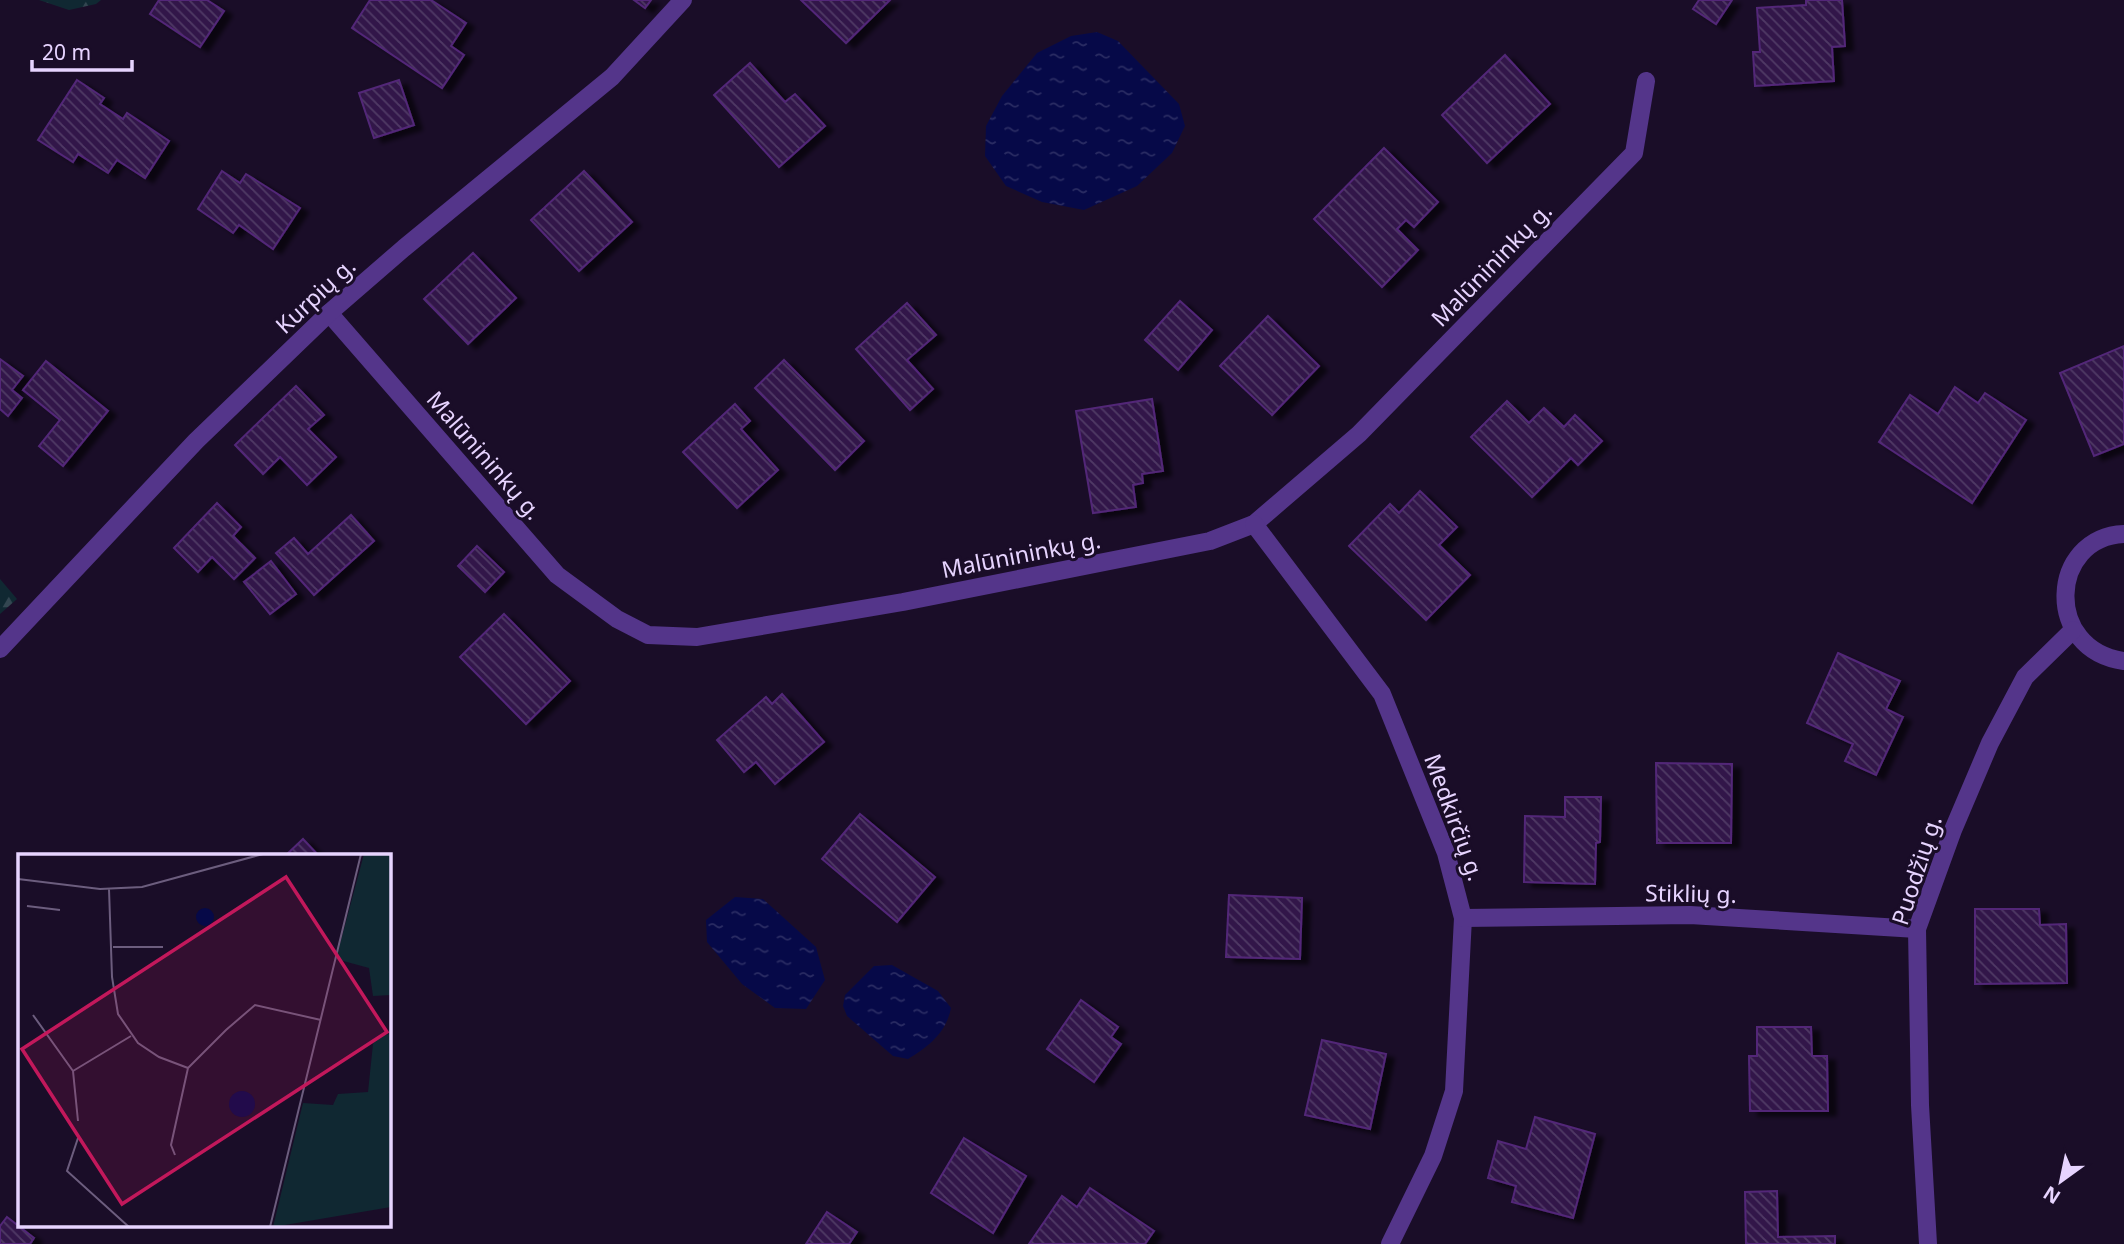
<svg xmlns="http://www.w3.org/2000/svg" width="2124" height="1244" font-family="'Noto Sans',sans-serif">
	<style>
		.forest { fill: url(#forest-firs) }
		.water { fill: url(#water-ripples) }
		.building { fill: url(#building-back-hatch); stroke: #522878; stroke-width: 2; filter: url(#shadow) }
		.lines { fill: none; stroke-linecap: round; stroke-linejoin: round }
		.minor { stroke: #54358a; stroke-width: 18 }
		.labels { text-anchor: middle; dominant-baseline: central; stroke-width: 6; stroke-linejoin: round; paint-order: stroke }
		.street-label { font-size: 23px; fill: #e7d4ff; stroke: #1a0d28 }
		.inset-road { fill: none; stroke: #6c5d7e; stroke-width: 2 }
		.view { fill: #c2185b; fill-opacity: 0.15; stroke: #c2185b; stroke-width: 3.5 }
		.inset-edge { fill: none; stroke: #e7d4ff; stroke-width: 3.5 }
	</style>
	<defs>
		<pattern id="forest-firs" width="22" height="20" patternUnits="userSpaceOnUse" patternTransform="scale(1.75)"><rect width="22" height="20" fill="#102832"/><path d="M5 1l3.5 6h-7zM16 11l3.5 6h-7z" fill="#334651"/></pattern>
		<pattern id="water-ripples" width="26" height="14" patternUnits="userSpaceOnUse" patternTransform="scale(1.75)"><rect width="26" height="14" fill="#060948"/><path d="M2 4q2-2 4 0t4 0M15 11q2-2 4 0t4 0" fill="none" stroke="#2a2c63"/></pattern>
		<pattern id="building-back-hatch" width="6" height="6" patternUnits="userSpaceOnUse" patternTransform="scale(1.75)"><rect width="6" height="6" fill="#32184a"/><path d="M-1 5l2 2M0 0l6 6M5-1l2 2" fill="none" stroke="#503965"/></pattern>
		<filter id="shadow"><feDropShadow dx="8" dy="4.5" stdDeviation="2" flood-color="#0009"/></filter>
	</defs>
	<rect width="100%" height="100%" fill="#1a0d28"/>
	<g class="forest">
		<path d="M39 0H101L96 4 69 10Z"/>
		<path d="M0 579 17 599 0 614Z"/>
	</g>
	<g class="water">
		<path d="M1097 32 1118 41 1179 104 1185 126 1172 153 1137 186 1084 210 1042 202 1006 186 985 156 986 126 1002 96 1037 53 1071 36Z"/>
		<path d="M735 897 763 899 816 947 825 980 806 1009 775 1008 742 984 707 942 706 920Z"/>
		<path d="M892 965 938 991 951 1008C946 1033 929 1046 908 1059L893 1056 847 1016 843 1006 845 995 874 966Z"/>
	</g>
	<g class="building">
		<path d="M159 0H207L224 11 200 47 150 14Z"/>
		<path d="M370 0H431L466 23 451 46 464 55 442 88 352 28Z"/>
		<path d="M634 0H651L645 8Z"/>
		<path d="M801 0H890L846 43Z"/>
		<path d="M1699 0H1732L1716 24 1693 9Z"/>
		<path d="M1806 0H1842L1845 46 1832 47 1834 81 1755 86 1753 52H1760L1757 8 1806 5Z"/>
		<path d="M1505 55 1550 104 1487 163 1442 115Z"/>
		<path d="M750 63 785 102 795 94 825 126 779 167 714 95Z"/>
		<path d="M77 80 104 98 100 104 123 119 127 113 169 141 145 178 117 160 108 173 78 154 73 162 38 140Z"/>
		<path d="M399 80 414 125 374 138 359 93Z"/>
		<path d="M1384 148 1438 202 1414 227 1406 220 1397 229 1418 250 1382 287 1314 219Z"/>
		<path d="M222 171 240 183 246 174 300 208 273 249 239 225 233 233 198 209Z"/>
		<path d="M584 171 632 222 579 271 531 220Z"/>
		<path d="M473 253 516 298 468 344 424 299Z"/>
		<path d="M1180 301 1212 330 1178 370 1145 340Z"/>
		<path d="M907 303 936 335 907 360 933 389 910 410 856 349Z"/>
		<path d="M1268 316 1319 366 1272 415 1220 366Z"/>
		<path d="M2124 346V444L2094 456 2060 373Z"/>
		<path d="M0 359 23 376 12 390 22 398 8 416 0 409Z"/>
		<path d="M784 360 864 441 835 470 755 388Z"/>
		<path d="M46 361 108 411 63 466 39 446 60 420 23 390Z"/>
		<path d="M296 386 324 415 308 429 336 457 307 485 280 457 263 474 235 445Z"/>
		<path d="M1955 387 1978 403 1985 393 2026 420 1972 503 1879 442 1910 395 1938 414Z"/>
		<path d="M1152 399 1163 471 1142 474 1143 483 1133 485 1136 507 1093 513 1076 411Z"/>
		<path d="M1507 401 1529 423 1544 408 1564 427 1575 415 1602 441 1578 465 1571 458 1532 497 1471 437Z"/>
		<path d="M735 404 750 421 741 429 778 470 737 508 683 452Z"/>
		<path d="M1420 491 1457 527 1439 545 1470 575 1426 620 1349 546 1390 504 1399 513Z"/>
		<path d="M217 503 241 527 233 536 255 558 234 579 212 557 198 572 174 548Z"/>
		<path d="M351 515 374 541 314 595 276 553 294 538 308 554Z"/>
		<path d="M477 546 504 572 485 592 458 566Z"/>
		<path d="M271 561 296 594 270 614 244 582Z"/>
		<path d="M504 614 570 681 526 724 460 657Z"/>
		<path d="M1838 653 1900 681 1886 709 1903 717 1876 775 1845 761 1853 744 1807 723Z"/>
		<path d="M782 694 824 742 775 784 756 762 744 772 717 740 766 697 772 704Z"/>
		<path d="M1656 763 1732 764 1731 843H1657Z"/>
		<path d="M1565 797H1601L1600 842 1596 843 1595 884 1524 882 1525 816 1565 817Z"/>
		<path d="M860 814 935 877 897 922 822 859Z"/>
		<path d="M303 839 319 856H285Z"/>
		<path d="M1229 895 1302 898 1300 959 1226 957Z"/>
		<path d="M1975 909H2039L2040 925 2066 924 2067 983 1975 984Z"/>
		<path d="M1081 1000 1118 1027 1111 1037 1121 1044 1094 1082 1047 1049Z"/>
		<path d="M1757 1027H1811L1812 1056H1827L1828 1111H1750L1749 1056H1757Z"/>
		<path d="M1322 1040 1386 1054 1370 1129 1305 1115Z"/>
		<path d="M1535 1117 1595 1134 1573 1218 1512 1202 1516 1186 1488 1178 1498 1141 1526 1149Z"/>
		<path d="M964 1138 1026 1176 993 1233 931 1193Z"/>
		<path d="M1090 1188 1154 1231 1145 1244H1029L1062 1196 1077 1207Z"/>
		<path d="M1777 1191 1778 1237 1835 1236V1244H1746L1745 1192Z"/>
		<path d="M827 1212 857 1232 849 1244H806Z"/>
		<path d="M7 1217 34 1238 30 1244H0V1226Z"/>
	</g>
	<g class="lines">
		<g class="minor">
			<path d="M329 313 557 575 617 619 648 635 697 637 903 602 1210 541 1254 524 1359 434 1634 153 1646 81"/>
			<path d="M1254 524 1382 694 1446 853 1463 918 1454 1091 1433 1156 1390 1244"/>
			<path d="M2124 534C2049 537 2043 650 2124 661"/>
			<path d="M0 649 196 441 329 313 404 248 612 77 683 0"/>
			<path d="M1463 918 1690 915 1917 929"/>
			<path d="M1928 1244 1920 1105 1917 929 1953 830 1990 743 2025 677 2073 630"/>
		</g>
	</g>
	<g class="labels">
		<g class="street-label">
			<text transform="translate(1491 264) rotate(-46)">Malūnininkų g.</text>
			<text transform="translate(315 295) rotate(-43)">Kurpių g.</text>
			<text transform="translate(485 455) rotate(49)">Malūnininkų g.</text>
			<text transform="translate(1021 554) rotate(-11)">Malūnininkų g.</text>
			<text transform="translate(1455 817) rotate(70)">Medkirčių g.</text>
			<text transform="translate(1916 870) rotate(-72)">Puodžių g.</text>
			<text transform="translate(1691 893) rotate(1)">Stiklių g.</text>
		</g>
	</g>
	<g transform="translate(18 854)">
		<rect width="373" height="373" fill="#1a0d28"/>
		<path d="M346 0H373V141L355 142 351 114 318 105ZM373 180V353L255 373 285 249 315 251 320 240 350 238 355 190 359 182Z" fill="#102832"/>
		<path d="M178 63a9 9 0 1 1 18 0a9 9 0 1 1-18 0ZM211 250a13 13 0 1 1 26 0a13 13 0 1 1-26 0Z" fill="#060948"/>
		<path class="inset-road" d="M0 25 82 35 124 33 245 0M91 35 94 123 100 160 120 189 141 203 170 214M9 52 42 56M95 93H145M15 161 55 217 60 267M55 217 113 182M60 284 49 317 111 373M157 301 153 291 170 214 208 176 237 151 303 166M252 373 343 0"/>
		<path class="view" d="M268 23 369 178 104 350 4 195Z"/>
		<rect width="373" height="373" class="inset-edge"/>
	</g>
	<g transform="translate(2061 1181) rotate(213)" stroke="#1a0d28" stroke-width="5" paint-order="stroke">
	<path d="M0-5L12 26L0 18L-12 26Z" fill="#e7d4ff"/>
	<text y="-10" font-size="19" font-weight="bold" text-anchor="middle" fill="#e7d4ff">N</text>
	</g>
	<path d="M32 60v10h100v-10" fill="none" stroke="#e7d4ff" stroke-width="3.5"/>
	<text x="42" y="60" font-size="21" fill="#e7d4ff" stroke="#1a0d28" stroke-width="5" paint-order="stroke">20 m</text>
</svg>
